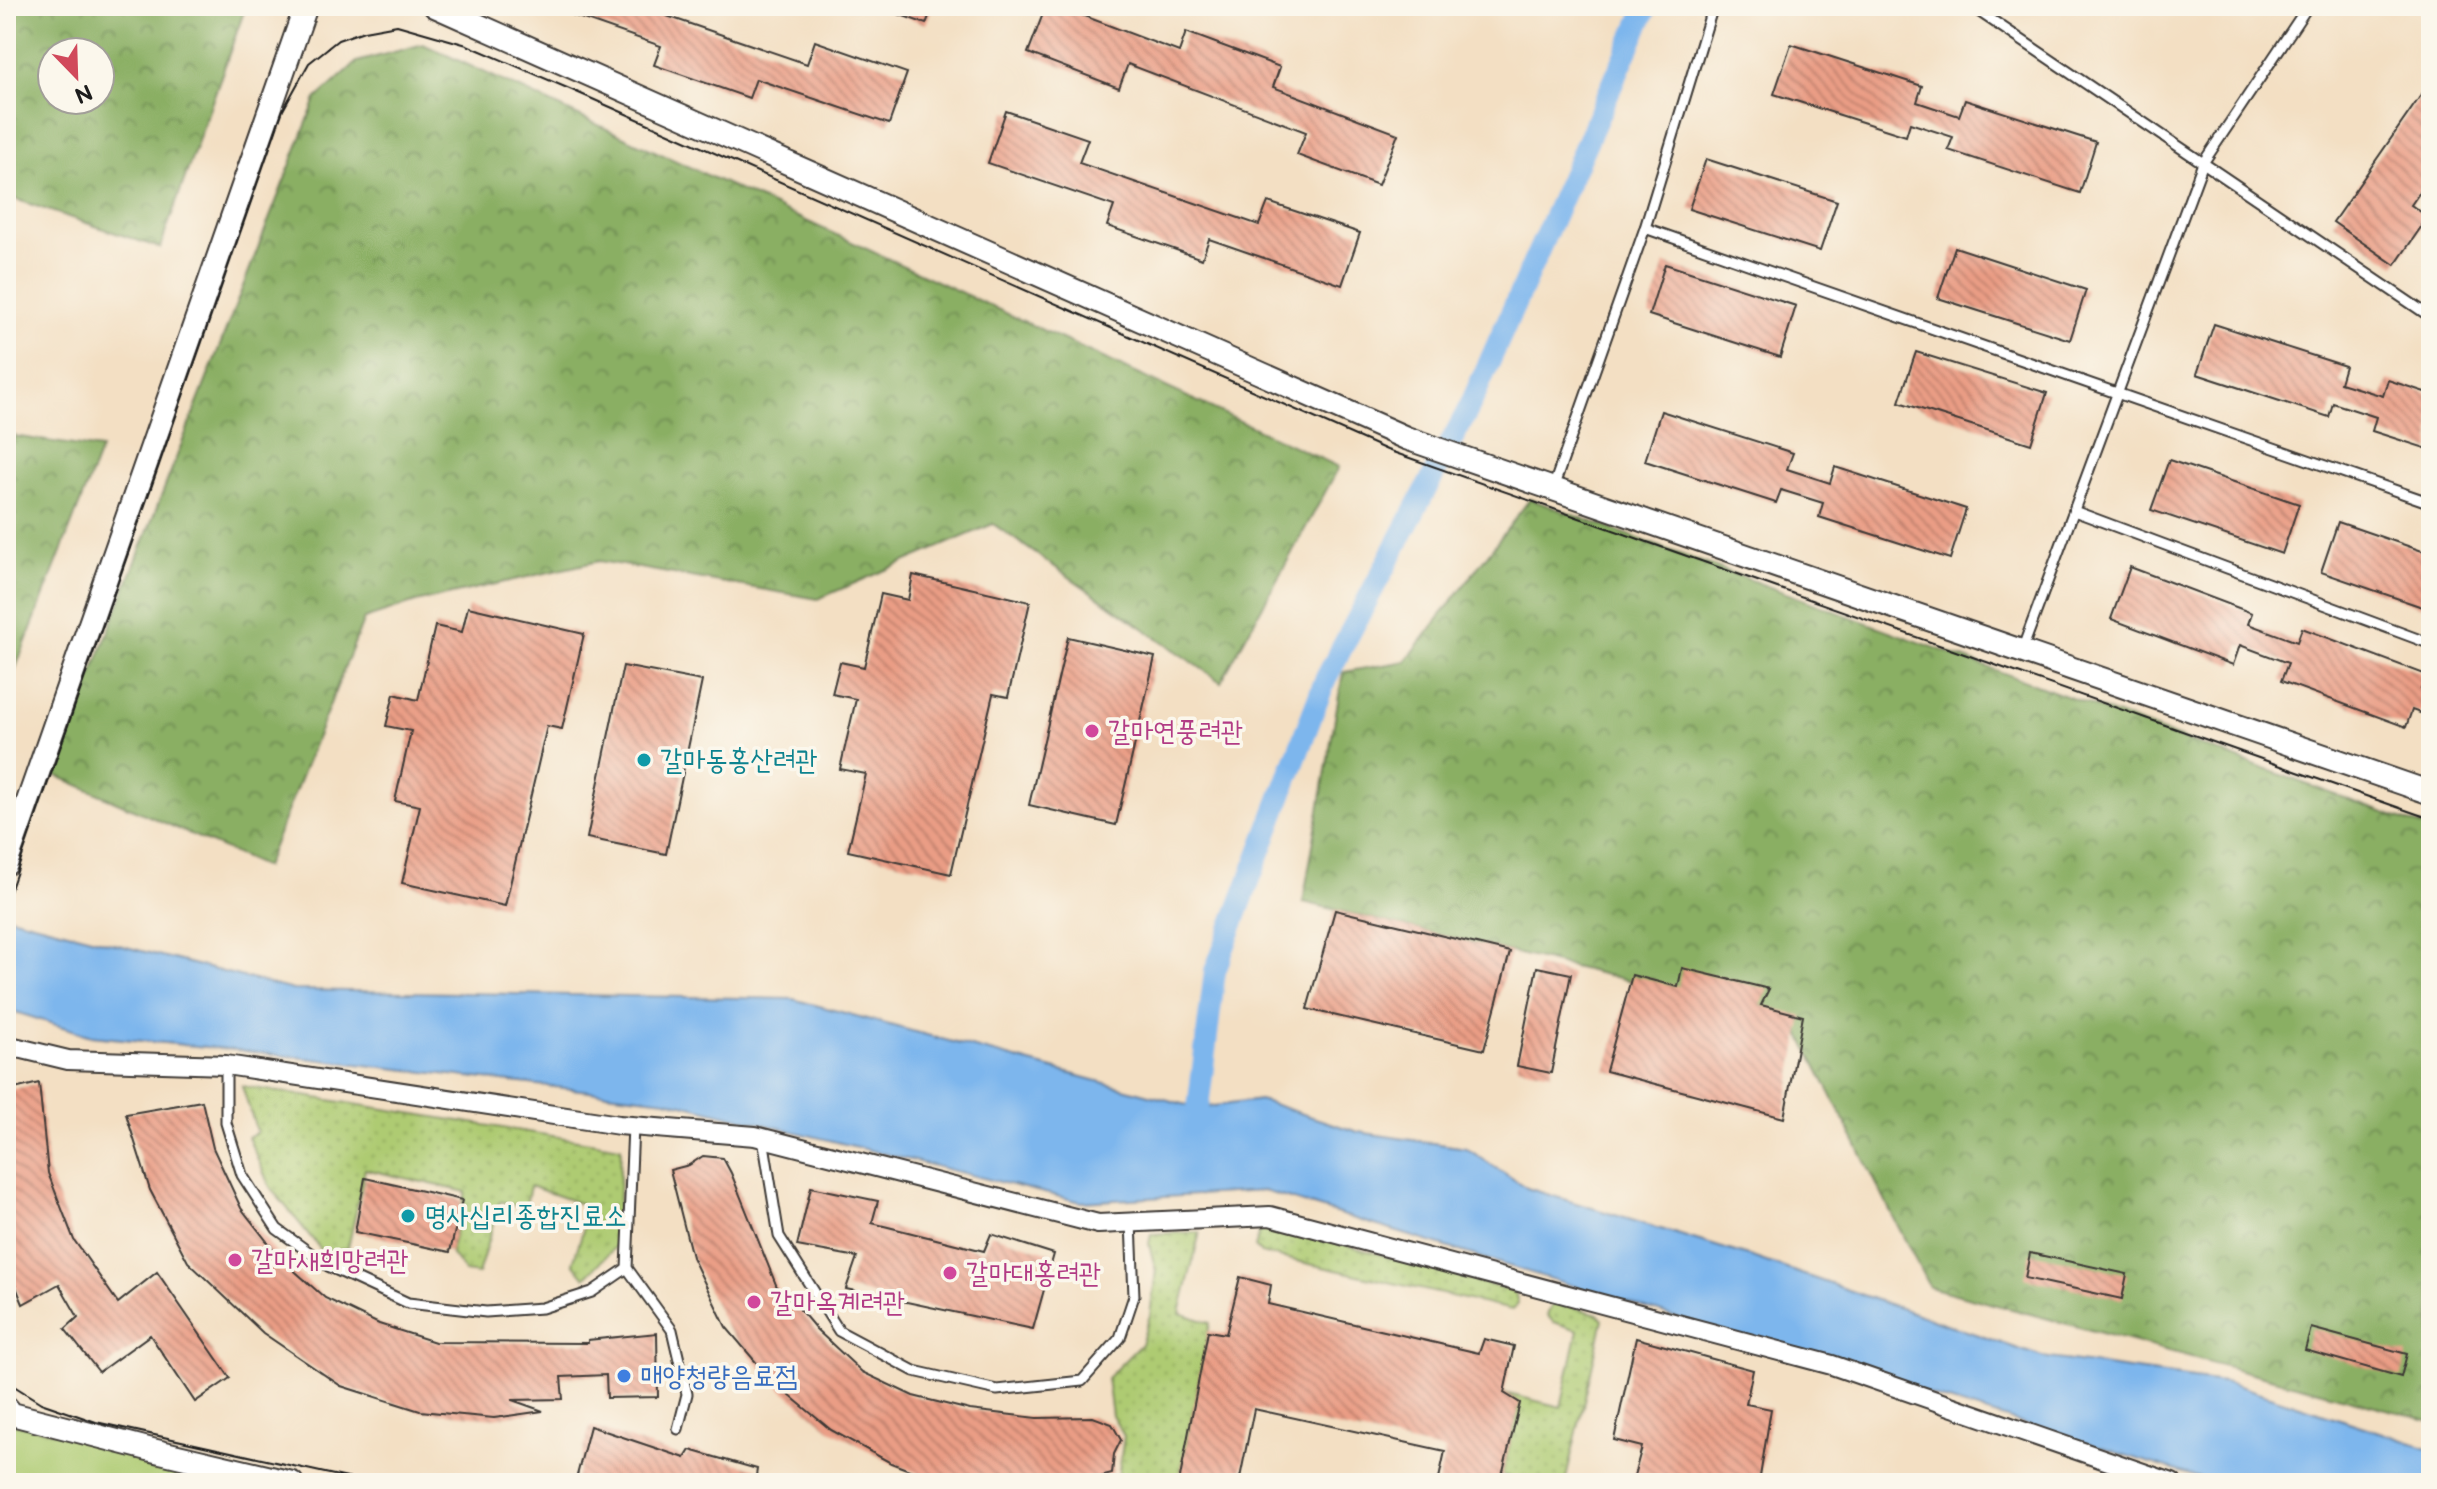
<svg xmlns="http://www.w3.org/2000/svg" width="2437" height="1489" font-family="'Balsamiq Sans','Poor Story',sans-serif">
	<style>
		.grass { fill: url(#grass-dots); stroke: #657447; stroke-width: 2 }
		.forest { fill: url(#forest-crowns); stroke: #536640; stroke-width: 2; fill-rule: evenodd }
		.park { fill: #aecb72; stroke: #657447; stroke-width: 2 }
		.water { fill: #7db6ed; stroke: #4c6984; stroke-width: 2 }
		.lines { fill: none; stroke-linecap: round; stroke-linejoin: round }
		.canal { stroke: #7db6ed; stroke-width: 22 }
		.building { fill: url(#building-back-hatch) }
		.service-casing { stroke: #3c3935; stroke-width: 13 }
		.minor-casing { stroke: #3c3935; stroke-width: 22 }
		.tertiary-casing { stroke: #3c3935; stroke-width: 26 }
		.service { stroke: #fff; stroke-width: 9 }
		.minor { stroke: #fff; stroke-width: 18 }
		.tertiary { stroke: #fff; stroke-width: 22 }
		.tram { stroke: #1c1c1c; stroke-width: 2 }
		.hotel-dot { fill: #d1479c; stroke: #fbf7ec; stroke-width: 3 }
		.culture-dot { fill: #0f9aa8; stroke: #fbf7ec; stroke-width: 3 }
		.shop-dot { fill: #3f7fe0; stroke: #fbf7ec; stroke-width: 3 }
		.labels { text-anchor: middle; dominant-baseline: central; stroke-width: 7; stroke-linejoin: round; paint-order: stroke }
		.hotel-label { font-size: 28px; fill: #b23c85; stroke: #fbf7ec; text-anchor: start }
		.culture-label { font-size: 28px; fill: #0d838f; stroke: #fbf7ec; text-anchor: start }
		.shop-label { font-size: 28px; fill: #366cbe; stroke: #fbf7ec; text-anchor: start }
	</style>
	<defs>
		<pattern id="grass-dots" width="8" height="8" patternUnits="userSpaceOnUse" patternTransform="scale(2)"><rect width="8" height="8" fill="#aecb72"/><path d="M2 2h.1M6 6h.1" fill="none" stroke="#95ae62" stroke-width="1.8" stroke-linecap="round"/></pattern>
		<pattern id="forest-crowns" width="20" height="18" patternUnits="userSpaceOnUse" patternTransform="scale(2)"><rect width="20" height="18" fill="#8aaf64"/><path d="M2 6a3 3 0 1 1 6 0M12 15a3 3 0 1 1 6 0" fill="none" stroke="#708e52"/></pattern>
		<pattern id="building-back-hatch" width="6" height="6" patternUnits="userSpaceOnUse" patternTransform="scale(2)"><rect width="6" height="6" fill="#ea9d85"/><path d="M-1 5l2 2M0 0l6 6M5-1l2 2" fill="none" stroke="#bd7f6c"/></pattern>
	</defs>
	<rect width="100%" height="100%" fill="#fbf7ec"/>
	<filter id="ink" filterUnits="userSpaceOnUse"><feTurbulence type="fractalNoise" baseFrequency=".0125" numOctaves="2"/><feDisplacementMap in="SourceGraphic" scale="16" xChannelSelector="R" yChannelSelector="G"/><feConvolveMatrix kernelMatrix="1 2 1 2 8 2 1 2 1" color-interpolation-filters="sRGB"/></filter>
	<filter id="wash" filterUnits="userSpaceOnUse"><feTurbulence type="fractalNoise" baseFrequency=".006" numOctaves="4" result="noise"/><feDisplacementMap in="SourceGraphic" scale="32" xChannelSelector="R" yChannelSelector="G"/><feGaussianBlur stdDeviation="1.8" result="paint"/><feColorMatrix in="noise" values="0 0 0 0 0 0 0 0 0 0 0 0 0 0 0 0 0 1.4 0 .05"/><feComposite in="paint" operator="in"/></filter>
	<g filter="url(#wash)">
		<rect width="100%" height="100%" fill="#f3dfc3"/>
		<g class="grass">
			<path d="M242 1086 621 1147 617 1245 585 1278 573 1263 590 1207 530 1186 525 1209 500 1201 478 1274 465 1272 450 1252 466 1192 365 1169 348 1248 322 1251 270 1187 248 1137 257 1132Z"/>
			<path d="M1261 1227 1307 1234 1515 1292 1518 1303 1512 1310 1261 1253 1255 1247Z"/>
			<path d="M1200 1232 1180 1313 1210 1323 1179 1483H1100L1118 1478 1124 1436 1112 1416 1107 1378 1141 1344 1150 1315 1156 1271 1149 1244 1151 1234Z"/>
			<path d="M1557 1303 1598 1314 1603 1320 1565 1483H1528L1502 1475 1520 1403 1504 1393 1561 1407 1578 1330 1553 1322 1547 1315 1551 1307Z"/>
		</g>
		<g class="forest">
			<path d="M6 6H246L160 248 6 196ZM52 52H100V100H52Z"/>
			<path d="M423 44 1339 467 1221 682 993 524 818 599 599 561 416 602 364 619 265 867 53 774 316 99 357 62Z"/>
			<path d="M6 435 101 449 6 693Z"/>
			<path d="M1530 499 2431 830V1421L1929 1287 1793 1020 1303 902 1343 672 1406 661Z"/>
		</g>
		<path class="park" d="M6 1422 292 1483H10L6 1482Z"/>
		<path class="water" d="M6 916 293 990 793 999 1198 1108 1260 1100 1358 1132 1466 1148 1527 1188 1752 1257 2042 1357 2230 1383 2431 1449V1483H2216L1264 1191 1081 1202 666 1100 227 1049 91 1036 6 1009Z"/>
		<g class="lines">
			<path class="canal" d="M1198 1108 1215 971 1326 678 1469 408 1647 6"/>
		</g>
		<g id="blocks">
			<g class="building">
				<path d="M555 6H638L807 64 815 41 907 73 889 124 756 79 749 98 654 65 661 46 555 9Z"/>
				<path d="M881 6H933L926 24 881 8Z"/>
				<path d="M1046 6H1058L1179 52 1186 32 1280 67 1273 87 1398 134 1378 185 1297 155 1306 132 1128 64 1119 88 1028 53Z"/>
				<path d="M1791 44 1922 86 1917 102 1959 116 1965 100 2096 142 2080 193 1948 150 1953 137 1910 123 1906 136 1774 94Z"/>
				<path d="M2431 81V176L2411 205 2428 217 2395 265 2333 222Z"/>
				<path d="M1006 111 1088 139 1079 163 1259 225 1268 202 1360 233 1342 285 1209 239 1202 259 1107 226 1114 206 988 163Z"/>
				<path d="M1706 159 1837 201 1820 251 1689 209Z"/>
				<path d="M1955 247 2086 290 2070 340 1938 298Z"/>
				<path d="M1665 264 1796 306 1780 357 1649 315Z"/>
				<path d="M2214 324 2345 366 2340 383 2383 396 2388 380 2431 394V450L2372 431 2376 417 2333 403 2329 417 2197 374Z"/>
				<path d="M1916 352 2047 393 2031 444 1899 402Z"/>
				<path d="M1661 411 1793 453 1787 469 1830 483 1835 467 1966 509 1950 559 1819 517 1823 503 1781 490 1776 503 1645 461Z"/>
				<path d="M2169 460 2299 504 2282 554 2151 510Z"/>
				<path d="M2338 522 2431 554V610L2321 572Z"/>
				<path d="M2130 567 2252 613 2248 624 2297 642 2302 628 2427 675 2421 689 2431 693V717L2412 710 2406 727 2281 681 2288 663 2240 645 2233 665 2111 619Z"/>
				<path d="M913 575 1030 602 1008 697 993 694 951 874 848 851 866 774 840 769 856 699 832 694 840 662 864 667 881 594 908 600Z"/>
				<path d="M468 607 584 634 562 729 547 726 505 906 402 883 420 806 395 801 411 731 386 726 394 694 418 700 435 626 462 632Z"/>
				<path d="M1068 637 1155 657 1116 825 1029 805Z"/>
				<path d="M623 666 702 681 666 854 587 838Z"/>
				<path d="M1335 910 1510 952 1484 1050 1307 1009Z"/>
				<path d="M1537 967 1571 974 1551 1073 1517 1066Z"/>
				<path d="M1682 968 1769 989 1761 1005 1803 1016 1784 1118 1606 1071 1632 975 1678 987Z"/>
				<path d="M39 1083 48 1173 74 1240 118 1303 157 1272 230 1378 195 1402 150 1335 99 1372 65 1329 78 1317 59 1284 23 1304 6 1263V1186L10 1184 6 1159V1091Z"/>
				<path d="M202 1101 213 1148 241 1208 280 1258 325 1298 379 1324 435 1342 588 1343V1340L657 1333 658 1397 607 1398 606 1375 561 1377 563 1399 512 1400 543 1411 494 1418 420 1411 341 1386 263 1333 188 1262 150 1190 126 1114Z"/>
				<path d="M703 1156 723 1158 731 1173 783 1302 785 1292 816 1329 862 1372 913 1396 970 1410 1037 1418 1093 1417 1112 1424 1121 1440 1114 1454 1112 1474 1077 1483H943L891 1463 831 1430 771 1380 726 1327 692 1257 670 1170 689 1165Z"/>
				<path d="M365 1178 462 1200 450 1252 355 1232Z"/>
				<path d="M811 1187 878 1201 872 1223 984 1251 991 1234 1054 1254 1033 1329 846 1289 857 1257 797 1246Z"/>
				<path d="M2030 1253 2127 1274 2122 1299 2025 1278Z"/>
				<path d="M1240 1277 1271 1285 1268 1304 1479 1353 1484 1339 1514 1346 1504 1393 1520 1403 1500 1483H1438L1445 1451 1254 1409 1239 1483H1179L1208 1331 1226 1334Z"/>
				<path d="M2311 1328 2407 1354 2401 1377 2305 1350Z"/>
				<path d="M1636 1338 1753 1370 1746 1404 1771 1409 1759 1483H1632L1642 1447 1614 1440Z"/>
				<path d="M590 1426 685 1458 690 1450 757 1469 755 1483H575Z"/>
			</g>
		</g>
	</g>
	<g filter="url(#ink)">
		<use href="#blocks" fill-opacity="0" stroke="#3c3935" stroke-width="2"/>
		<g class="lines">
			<defs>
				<g id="service">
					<path d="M1971 6 2431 317"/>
					<path d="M1645 228 2431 503"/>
					<path d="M1553 488 1645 228 1713 6"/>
					<path d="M2074 511 2431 644"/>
					<path d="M2022 650 2203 163 2308 6"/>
					<path d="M226 1065V1123L242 1175 277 1229 328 1266 408 1303 486 1312 542 1308 592 1292 627 1268"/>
					<path d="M633 1126 627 1268 672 1330 687 1394 678 1429"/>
					<path d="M763 1138 779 1236 839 1331 914 1371 997 1390 1082 1381 1120 1338 1134 1296 1131 1222"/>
				</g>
				<path id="minor" d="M6 1045 68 1060 226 1065 619 1125 755 1136 1098 1224 1270 1216 1832 1365 2172 1483"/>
				<g id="tertiary">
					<path d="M435 6 1406 438 2431 793"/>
					<path d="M6 864 306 6"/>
					<path d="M6 1407 12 1414 152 1450 292 1483"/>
				</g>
			</defs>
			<use href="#service" class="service-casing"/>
			<use href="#minor" class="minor-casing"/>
			<use href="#tertiary" class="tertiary-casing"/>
			<use href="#service" class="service"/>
			<use href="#minor" class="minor"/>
			<use href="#tertiary" class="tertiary"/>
			<g class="tram">
				<path d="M6 903 283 110 309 63 338 40 364 31 397 25 467 45 572 90 1387 450 2431 819"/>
				<path d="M6 1381 41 1403 96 1422 370 1483"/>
			</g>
		</g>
	</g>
	<g class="hotel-dot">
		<circle cx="1092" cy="731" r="8"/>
		<circle cx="235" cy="1260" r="8"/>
		<circle cx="950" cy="1273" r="8"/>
		<circle cx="754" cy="1302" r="8"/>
	</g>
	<g class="culture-dot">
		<circle cx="644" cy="760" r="8"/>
		<circle cx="408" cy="1216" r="8"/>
	</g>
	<circle class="shop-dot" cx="624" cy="1376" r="8"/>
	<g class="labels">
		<g class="hotel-label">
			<text x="1108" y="731">갈마연풍려관</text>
			<text x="251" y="1260">갈마새희망려관</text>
			<text x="966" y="1273">갈마대홍려관</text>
			<text x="770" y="1302">갈마옥계려관</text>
		</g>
		<g class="culture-label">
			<text x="660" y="760">갈마동홍산려관</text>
			<text x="424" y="1216">명사십리종합진료소</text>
		</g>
		<g class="shop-label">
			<text x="640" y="1376">매양청량음료점</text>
		</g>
	</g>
	<rect width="2437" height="1489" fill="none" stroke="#fbf7ec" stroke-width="32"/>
	<g transform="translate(76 76) rotate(157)"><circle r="38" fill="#fbf7ec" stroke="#a29f99" stroke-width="2"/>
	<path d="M0-6L14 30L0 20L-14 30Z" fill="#d1495b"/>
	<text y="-12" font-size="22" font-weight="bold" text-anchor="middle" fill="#1c1c1c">N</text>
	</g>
</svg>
